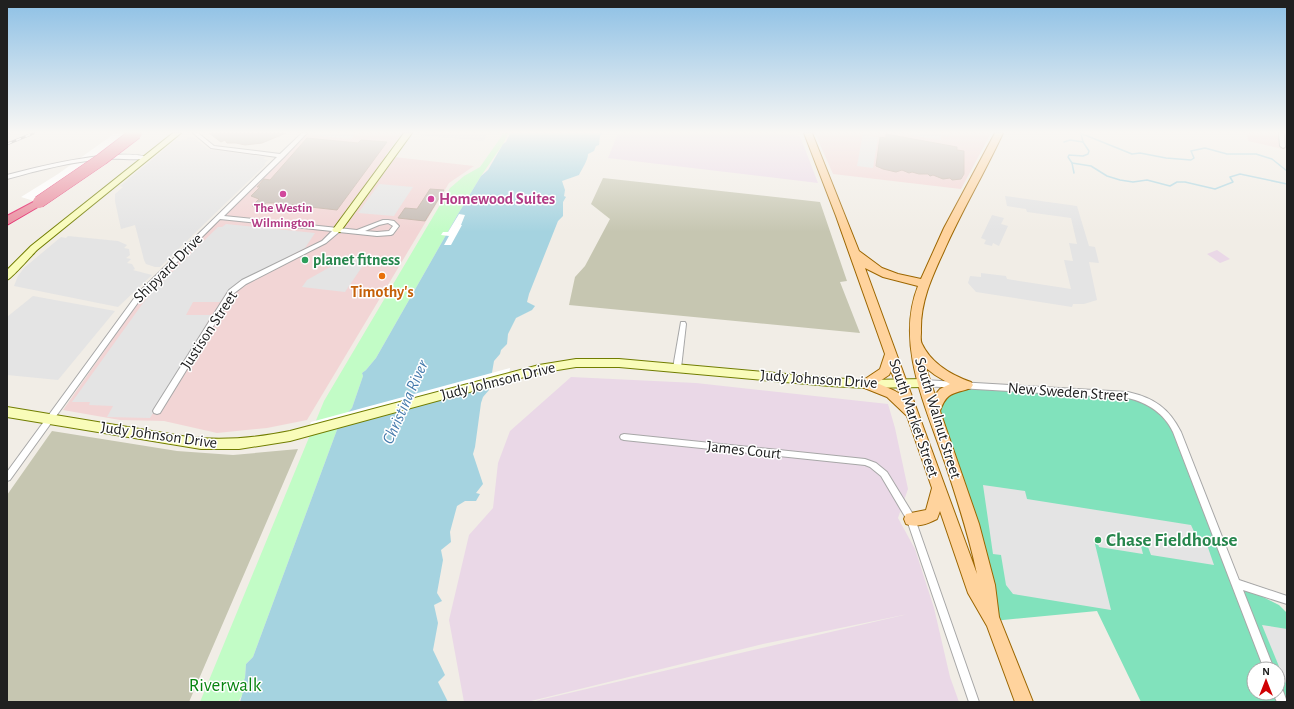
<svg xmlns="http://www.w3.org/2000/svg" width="1294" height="709" font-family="'Alegreya Sans',sans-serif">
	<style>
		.commercial { fill: #f2d5d5 }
		.industrial { fill: #ead8e7 }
		.construction { fill: #c6c6b1 }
		.park { fill: #c2fcc6 }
		.pitch { fill: #81e2bc; fill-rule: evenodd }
		.parking { fill: #e4e4e4 }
		.water { fill: #a5d3e0 }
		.pier { fill: #fff }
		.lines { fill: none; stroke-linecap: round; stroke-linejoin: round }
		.stream { stroke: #a5d3e0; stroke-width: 1.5 }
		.building { fill: #c6bcb5; stroke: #c3b3a7 }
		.street-casing { stroke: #a7a7a7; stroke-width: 2 }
		.secondary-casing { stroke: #717d01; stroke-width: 2 }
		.primary-casing { stroke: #9c6600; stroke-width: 2 }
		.highway-casing { stroke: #e22065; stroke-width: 2 }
		.street { fill: #fff; fill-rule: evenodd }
		.secondary { fill: #f9fcb9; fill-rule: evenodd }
		.primary { fill: #ffd39d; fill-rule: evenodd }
		.highway { fill: #ea8b9e; fill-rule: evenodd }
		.rail-casing { stroke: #6e6e6e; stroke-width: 2.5 }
		.rail { stroke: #fff; stroke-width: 1.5; stroke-dasharray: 5; stroke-linecap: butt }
		.highway-bridge-casing { stroke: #e22065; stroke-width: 13; stroke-linecap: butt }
		.highway-bridge { stroke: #ea8b9e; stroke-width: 12 }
		.hotel-dot { fill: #d1479c; stroke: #fff; stroke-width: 1.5 }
		.leisure-dot { fill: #2e9e5b; stroke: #fff; stroke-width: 1.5 }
		.food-dot { fill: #e8710a; stroke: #fff; stroke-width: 1.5 }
		.labels { text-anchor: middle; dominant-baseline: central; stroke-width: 3; stroke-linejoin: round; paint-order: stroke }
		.far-hotel-label { font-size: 13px; font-weight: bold; fill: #b23c85; stroke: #fff }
		.hotel-label { font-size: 16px; font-weight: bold; fill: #b23c85; stroke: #fff; text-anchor: start }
		.leisure-label { font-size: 16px; font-weight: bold; fill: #27864d; stroke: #fff; text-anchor: start }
		.street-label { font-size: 16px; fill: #202020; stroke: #fff }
		.food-label { font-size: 16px; font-weight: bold; fill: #c56008; stroke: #fff }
		.water-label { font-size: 17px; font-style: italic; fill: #457aac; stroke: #fff }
		.near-leisure-label { font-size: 19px; font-weight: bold; fill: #27864d; stroke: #fff; text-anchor: start }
		.near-park-label { font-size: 19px; fill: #078410; stroke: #fff }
	</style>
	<rect width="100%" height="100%" fill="#f1ede6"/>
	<g class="commercial">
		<path d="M306 133H402L385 156 474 166 449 183 307 420 267 428 217 433 164 421 120 420 63 410 142 297Z"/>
		<path d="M815 133H991L961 189 833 174Z"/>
		<path d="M1247 133H1287V150L1248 141Z"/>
	</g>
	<g class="industrial">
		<path d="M618 133H775L800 136 818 183 608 158Z"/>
		<path d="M1217 250 1230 259 1220 263 1207 254Z"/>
		<path d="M571 377 696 383 888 404 895 428 908 489 898 518 915 549 934 608 950 677 959 702H531L908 614 763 644 527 702H464L449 620 469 535 493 508 498 463 510 431Z"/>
	</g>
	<g class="construction">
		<path d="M603 178 820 202 847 281 840 282 860 333 569 305 575 277 585 266 610 219 591 204Z"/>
		<path d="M52 431 177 451 233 455 298 449 189 702H7V495Z"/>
	</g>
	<path class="park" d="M502 133H509L503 144 481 176 458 214 376 358 366 370 362 373 363 376 352 408 341 419 253 657 246 664 245 678 241 687 244 692 238 702H200L324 401 450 188 464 176 480 167 501 137Z"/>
	<path class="pitch" d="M954 386 1128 395 1167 415 1237 584 1279 605 1287 613V702H1141L1097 611 993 621 936 404ZM1254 669H1278V693H1254Z"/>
	<g class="parking">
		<path d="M313 133H357L351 139 310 135Z"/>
		<path d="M419 133H476L488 134 483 141 417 135Z"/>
		<path d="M863 133H868V136L878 137 873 168 857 166Z"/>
		<path d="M910 133H951L948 137 941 135V140L909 135Z"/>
		<path d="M192 136 208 149 265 157 263 159 268 160 264 164H266L160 267H155L146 264 144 260 135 225 121 229 115 201V194L123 187 120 186 176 140 180 141Z"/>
		<path d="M379 184 413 187 394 216 358 213Z"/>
		<path d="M1005 196 1077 206 1089 246 1095 247 1099 263 1089 262 1097 300 1084 304H1073L1072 307 976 292 968 283 970 276 981 277V273L1006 276 1007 279 1071 289 1064 260 1073 261 1069 243 1077 244 1071 218 1027 212 1026 209 1007 206Z"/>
		<path d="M992 215 1004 218 1001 224 1008 226 999 246 993 243 992 246 984 244 986 240 981 238Z"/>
		<path d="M226 224 315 233 305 248 243 280 227 292 220 302H193L186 315H212L150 418 107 417 113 406 89 405 90 402H72L143 303 155 289 218 227H222Z"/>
		<path d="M68 236 118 241 127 245 124 248 129 249 130 255 126 258 131 259 127 263 132 264 135 269 133 270 152 275 118 307 14 286 18 276 24 268 61 237 66 238Z"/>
		<path d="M346 258 366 261 345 292 302 287 307 280Z"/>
		<path d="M33 296 115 311 58 380 7 375V317Z"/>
		<path d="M983 485 1025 491 1027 499 1191 525 1197 538 1205 539 1214 565 1151 555 1148 547 1141 546 1143 554 1099 547 1097 541 1094 540 1111 610 1013 594 1006 585 1001 555 993 554Z"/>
		<path d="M1262 625 1287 629V686Z"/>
	</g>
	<path class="water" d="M510 133H603L600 136 599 145 596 146 594 151 588 154C588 160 582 169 579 175L562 181 565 190 564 196 566 197 563 202V216L558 221 529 294 527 302 535 306 532 310 516 318 508 334 507 344 501 350 500 354 494 361 489 390 483 397 481 403 475 447 473 454 483 484 476 493 480 494 476 501H465L457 506 450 532 451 542 441 550 443 560 437 593 442 601 434 605 438 623 433 650 445 675 438 682 448 702H240L243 692 241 687 245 678 246 664 253 657 341 419 352 408 363 376 362 373 366 370 376 358 458 214 481 176 488 170 503 144 506 142Z"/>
	<g class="pier">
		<path d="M115 133H143L44 204 21 197 58 174Z"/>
		<path d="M459 214 465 215 461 225H462L451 245H444L449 236 441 235 443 232H448Z"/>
		<path d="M510 368 508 381 305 436 311 422Z"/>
	</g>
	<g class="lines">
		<g class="stream">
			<path d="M1080 133 1132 154 1140 153 1166 158 1191 160 1194 158 1191 151 1205 148 1227 154H1256L1272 159 1287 171"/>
			<path d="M1064 142 1070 140 1083 142 1081 134"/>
			<path d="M1072 163 1091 166 1107 176 1120 180 1133 182 1147 180 1170 186 1177 182H1185L1215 189 1233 182 1230 177 1240 174 1287 184"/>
			<path d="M1074 173 1072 163 1068 157 1069 155 1083 156 1088 154 1089 151 1083 142"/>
		</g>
	</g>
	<g class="building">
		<path d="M209 133H286L262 143 245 145 236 143H227L225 140 221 142Z"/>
		<path d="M886 134 957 147V150L964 151V174L961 179 952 180 950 178 943 179 933 175 930 176 928 174H919L912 172 909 173 902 170 896 172 883 169 876 166 880 137 886 138Z"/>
		<path d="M307 138 358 143 361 140 387 142 337 210 275 203H266L262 208 252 206 259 199 251 196 260 187H257L264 179 270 180Z"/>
		<path d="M430 189 444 190 425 221 398 218 405 208 417 209Z"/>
	</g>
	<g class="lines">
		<defs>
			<g id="street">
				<path d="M193 133H198L214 146 280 154 302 133H307L284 157 224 216 357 230 383 220H388L394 221 399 226 393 234 391 235 377 236 339 232 326 243 246 284 233 294 160 413 157 414 154 413 153 411 154 409 229 290 242 280 322 241 332 231 220 219 142 297 10 480 7 481V472L138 293 277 157 211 148ZM388 223 393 226 389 231 377 232 365 231 379 225Z"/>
				<path d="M1279 133H1284L1285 147 1283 148 1280 146Z"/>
				<path d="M110 155C120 155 139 153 148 158 143 161 116 158 108 159 73 161 40 170 7 179V175C41 166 75 158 110 155Z"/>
				<path d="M681 322H685L686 324 681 368 680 370H674L673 368Z"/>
				<path d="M924 380 1128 392C1154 398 1169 408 1181 432L1239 580 1287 596V604L1243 590 1274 669H1264L1173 432C1164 413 1148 403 1128 398L924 386 921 385 920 383 921 381Z"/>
				<path d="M624 434 865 459 876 463 887 472 914 516 979 702H969L907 520 881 476 870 467 865 465 624 440 621 439 620 437 621 435Z"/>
				<path d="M1278 687 1282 688 1287 702H1277L1273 693H1278Z"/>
			</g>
			<g id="secondary">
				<path d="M173 133H181L37 250C32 255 11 279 7 280V270L31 246Z"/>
				<path d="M404 133H412L340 232H334L332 230 334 228Z"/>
				<path d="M576 359H619L830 378 866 380 924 379 928 380 930 383 928 386 924 387 866 388 830 386 619 367H576L539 373 290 441 239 449H201L7 417V407L188 437C223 441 256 438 290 431L539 365Z"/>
			</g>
			<path id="primary" d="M804 133H812L859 251 882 268 898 274 921 279 944 228 995 133H1003C984 174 961 212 943 253 931 279 920 303 921 332 921 335 920 341 922 344 931 363 951 375 971 382L973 385 971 388C954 394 947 391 940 411L979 524 995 585 999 617 1033 702H1015L987 626 968 593 940 511 937 519C927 524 917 528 906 524L904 519 906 514 926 510 932 488 907 416 887 397 862 387 860 384 862 381 880 369 885 354 836 216ZM865 268 883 277 918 286C895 344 926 407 945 463 957 499 969 536 977 574ZM926 368 935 375 950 384 940 389 935 395ZM891 371 900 394 895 391 877 383 889 375Z"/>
			<path id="highway" d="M39 199 43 200 45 202 43 204 7 225V216Z"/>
		</defs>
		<use href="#street" class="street-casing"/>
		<use href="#secondary" class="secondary-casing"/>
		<use href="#primary" class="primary-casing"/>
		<use href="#highway" class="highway-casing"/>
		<use href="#street" class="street"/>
		<use href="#secondary" class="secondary"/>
		<use href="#primary" class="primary"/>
		<use href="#highway" class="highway"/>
		<defs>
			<g id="rail">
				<path d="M7 133H9"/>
				<path d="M7 144 34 133"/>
			</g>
		</defs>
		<use href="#rail" class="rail-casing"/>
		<use href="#rail" class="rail"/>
		<defs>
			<path id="highway-bridge" d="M39 202 102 159 136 133"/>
		</defs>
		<use href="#highway-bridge" class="highway-bridge-casing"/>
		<use href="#highway-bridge" class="highway-bridge"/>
	</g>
	<linearGradient id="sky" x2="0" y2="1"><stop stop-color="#8dc0e5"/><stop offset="0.57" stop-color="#f9f7f4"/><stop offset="1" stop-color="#f9f7f4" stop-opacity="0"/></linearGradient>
	<rect width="1294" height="232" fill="url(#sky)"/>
	<g class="hotel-dot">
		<circle cx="283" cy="194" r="4"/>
		<circle cx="431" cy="199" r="4"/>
	</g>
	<g class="leisure-dot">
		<circle cx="305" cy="260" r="4"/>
		<circle cx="1098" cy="540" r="4"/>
	</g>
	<circle class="food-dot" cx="382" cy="276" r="4"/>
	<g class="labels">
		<g class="far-hotel-label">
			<text x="283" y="208">The Westin<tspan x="283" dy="15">Wilmington</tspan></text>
		</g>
		<g class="hotel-label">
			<text x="439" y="199">Homewood Suites</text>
		</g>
		<g class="leisure-label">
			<text x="313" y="260">planet fitness</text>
		</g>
		<g class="street-label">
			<text transform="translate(168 268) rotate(-45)">Shipyard Drive</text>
			<text transform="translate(209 330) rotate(-57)">Justison Street</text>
			<text transform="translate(819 379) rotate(4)">Judy Johnson Drive</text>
			<text transform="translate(498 381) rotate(-14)">Judy Johnson Drive</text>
			<text transform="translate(1068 392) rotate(4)">New Sweden Street</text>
			<text transform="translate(914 418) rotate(71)">South Market Street</text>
			<text transform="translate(938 418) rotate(73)">South Walnut Street</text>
			<text transform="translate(159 435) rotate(8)">Judy Johnson Drive</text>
			<text transform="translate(744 450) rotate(6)">James Court</text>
		</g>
		<g class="food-label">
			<text x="382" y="292">Timothy's</text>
		</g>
		<g class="water-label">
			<text transform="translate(405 402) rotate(-66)">Christina River</text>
		</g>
		<g class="near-leisure-label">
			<text x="1106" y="540">Chase Fieldhouse</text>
		</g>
		<g class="near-park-label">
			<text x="225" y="685">Riverwalk</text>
		</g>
	</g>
	<rect width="1294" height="709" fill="none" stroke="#202020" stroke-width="16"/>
	<g transform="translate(1266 681)"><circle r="19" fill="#ffffff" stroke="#a6a6a6"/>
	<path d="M0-3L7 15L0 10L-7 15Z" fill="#d00003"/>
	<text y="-6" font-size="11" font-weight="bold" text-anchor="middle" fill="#202020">N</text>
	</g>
</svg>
